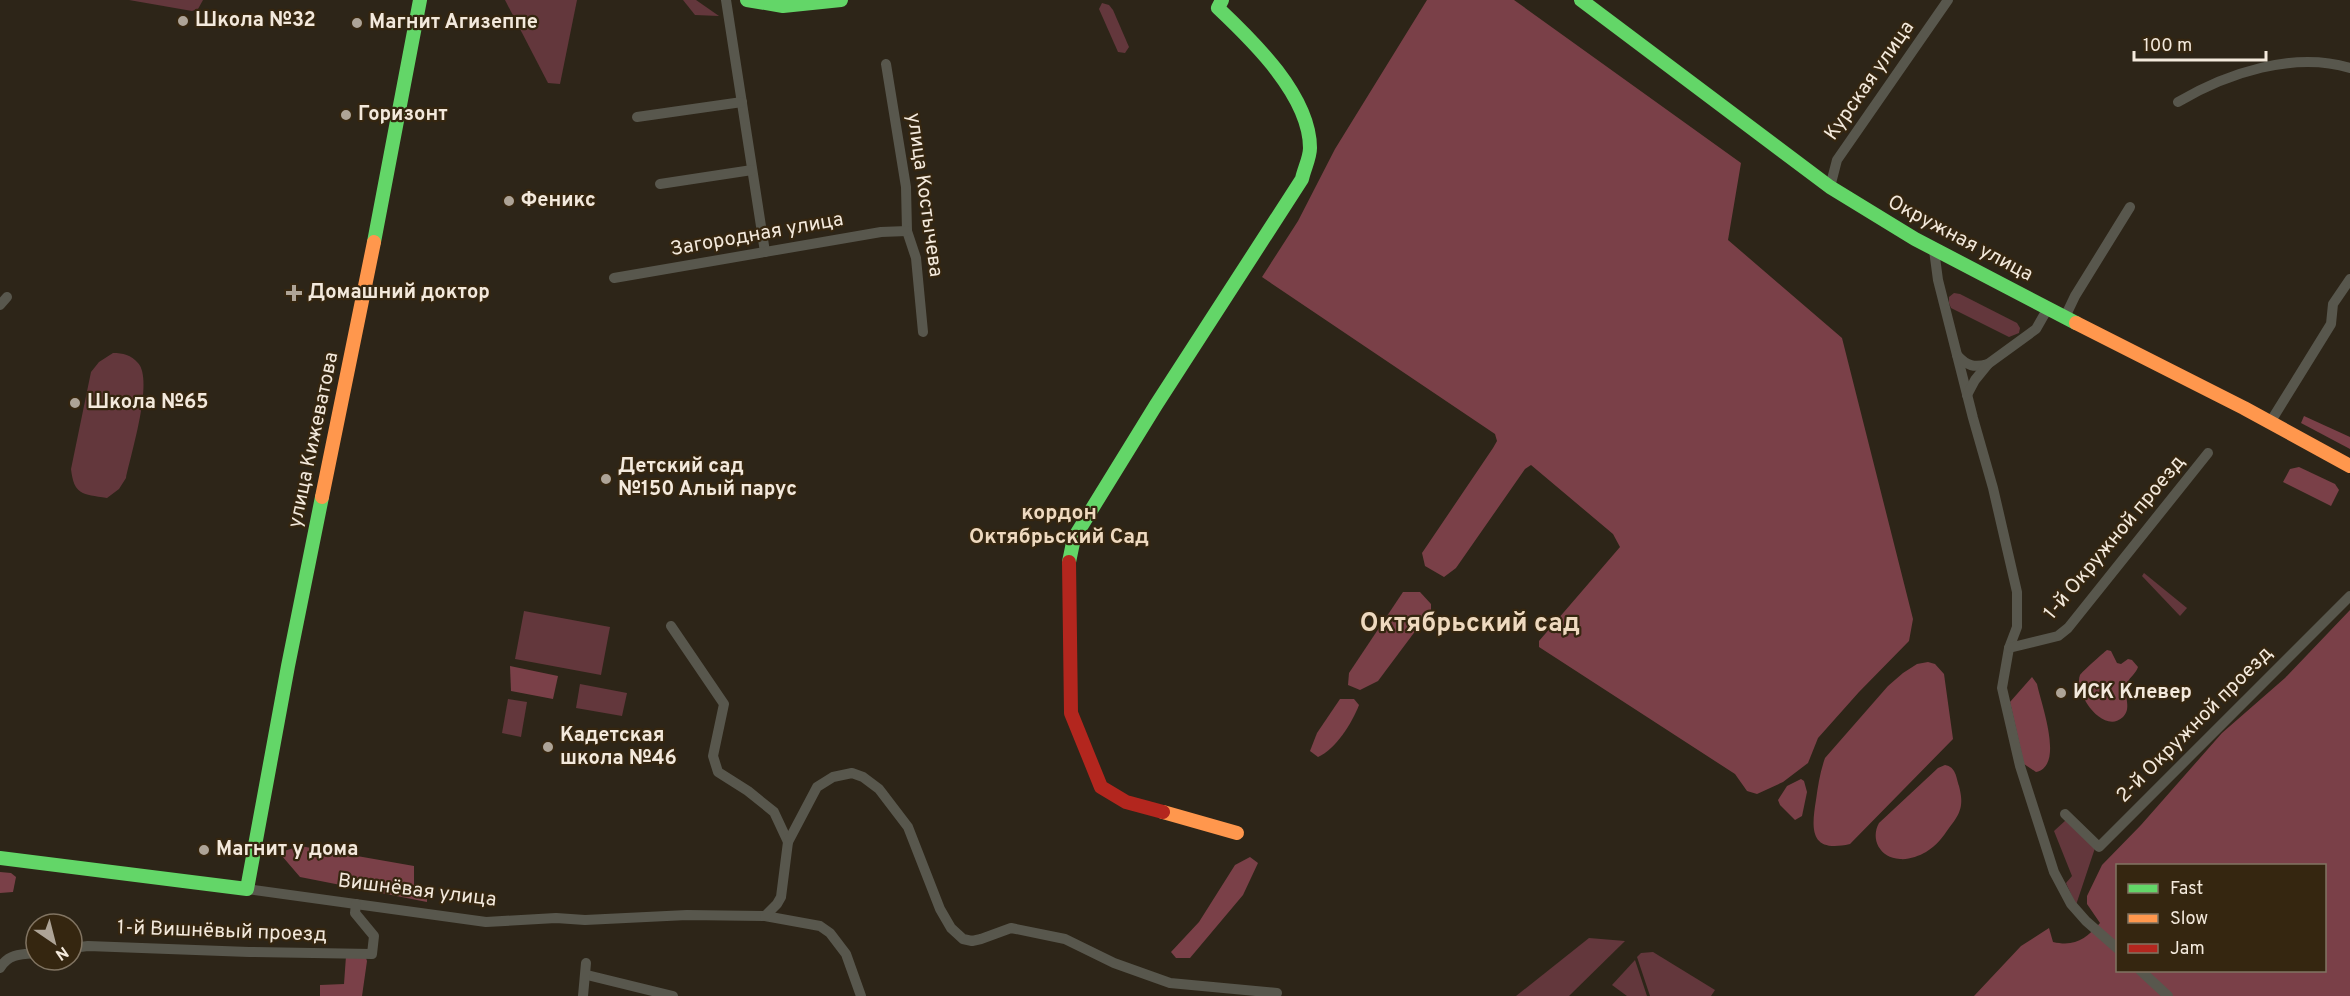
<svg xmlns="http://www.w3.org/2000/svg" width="2350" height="996" font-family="Overpass,sans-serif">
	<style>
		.green { fill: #63373c }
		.forest { fill: #7a4048; fill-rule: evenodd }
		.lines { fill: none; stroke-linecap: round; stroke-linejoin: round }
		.street { stroke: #58574d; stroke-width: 10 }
		.fast { stroke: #63d668; stroke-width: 14 }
		.slow { stroke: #ff974d; stroke-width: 14 }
		.jam { stroke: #b3261e; stroke-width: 14 }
		.poi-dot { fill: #aea497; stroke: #352610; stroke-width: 2 }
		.labels { text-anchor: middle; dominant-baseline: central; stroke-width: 4.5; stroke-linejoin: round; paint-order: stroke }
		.poi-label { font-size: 20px; font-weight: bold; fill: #f3e9dc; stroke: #352610; text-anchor: start }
		.street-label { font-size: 20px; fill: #f3e9dc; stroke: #352610 }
		.neighbourhood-label { font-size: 21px; font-weight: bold; fill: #eed9bf; stroke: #352610 }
		.district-label { font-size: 26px; font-weight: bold; fill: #eed9bf; stroke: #352610 }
	</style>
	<rect width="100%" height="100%" fill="#2d2518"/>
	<g class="green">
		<path d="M129 0H203L198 9 192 11Z"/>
		<path d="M505 0H577L560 84 548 83Z"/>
		<path d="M683 0H696L719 16 695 15Z"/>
		<path d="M1102 3 1109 5 1113 10 1129 47 1125 53 1118 52 1099 9Z"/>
		<path d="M1954 293 1960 294 2017 323 2020 328 2019 333 2009 337 1951 308 1949 303V297Z"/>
		<path d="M113 353C123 353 131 355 138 363 154 380 131 454 126 478L119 489 107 498C82 494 74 495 71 469L91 372 99 362Z"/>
		<path d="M2144 573 2187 608 2180 616 2142 576Z"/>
		<path d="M524 611 610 627 601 675 515 659Z"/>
		<path d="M580 684 627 693 622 716 576 708Z"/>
		<path d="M508 699 527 702 521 737 502 733Z"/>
		<path d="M2066 820 2095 848 2076 905 2066 883 2072 876 2054 831Z"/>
		<path d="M1589 938 1625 941 1569 996H1516Z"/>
		<path d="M1653 952 1715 990 1711 996H1650L1637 957 1641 953Z"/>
		<path d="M1635 960 1647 996H1627L1612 985Z"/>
	</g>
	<g class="forest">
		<path d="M1427 0H1514L1741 163 1728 240 1842 338 1913 619 1909 641 1859 692 1818 738 1808 763 1783 782 1757 794 1747 791 1735 774 1539 647V641L1620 547 1613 534 1531 465 1525 469 1456 568 1444 577 1425 566 1422 553 1493 448 1497 441 1495 434 1262 277 1298 221 1335 149Z"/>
		<path d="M2304 416 2350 437V449L2301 423Z"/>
		<path d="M2299 467 2335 484 2339 490 2331 506 2283 482 2290 469Z"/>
		<path d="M1403 592H1420L1431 604V610L1378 681 1360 690 1348 685 1349 673Z"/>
		<path d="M2350 610V996H1974L2021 946 2049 928 2053 942C2075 947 2086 939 2100 923L2087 904V896L2102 865 2141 825 2222 733 2285 678ZM2118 866H2324V970H2118Z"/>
		<path d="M2107 650 2111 651 2117 663 2121 664 2128 659 2132 660 2138 667C2136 674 2128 678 2126 686 2124 697 2132 708 2123 717 2103 736 2073 692 2080 675 2082 672 2103 653 2107 650Z"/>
		<path d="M1928 662 1935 664 1944 674 1953 739 1850 844C1810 853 1811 830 1816 800 1818 786 1820 772 1825 758L1888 686 1903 673 1917 664Z"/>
		<path d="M510 666 558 676 553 699 511 691Z"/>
		<path d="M2032 677 2037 684C2041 704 2065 766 2036 772L2024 764 2010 702Z"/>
		<path d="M1340 699H1354L1359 705C1352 723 1336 749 1318 757L1310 751 1317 733Z"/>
		<path d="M1945 765C1956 767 1956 777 1959 786 1964 805 1961 813 1949 828 1943 837 1936 846 1926 852 1919 856 1908 860 1900 859 1880 858 1870 839 1879 823L1938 768Z"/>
		<path d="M1801 779 1804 781 1807 792 1802 816 1795 820 1780 805 1778 800 1787 786Z"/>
		<path d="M300 846 414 866V893L427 899V902L300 877 282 856 284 851Z"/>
		<path d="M1250 857 1258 863 1243 895 1190 958H1176L1171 952 1199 922 1235 865Z"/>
		<path d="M0 872 11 873 16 877 13 892 0 893Z"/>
		<path d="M346 956 366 958 367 961 362 996H320V985L344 984Z"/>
	</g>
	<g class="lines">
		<g class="street">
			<path d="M726 0 765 252"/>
			<path d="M886 64 906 187 907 231 916 258 923 332"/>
			<path d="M2178 102C2227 73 2294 51 2350 68"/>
			<path d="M637 117 742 102"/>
			<path d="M660 184 752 170"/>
			<path d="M1830 187 1837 160 1948 0"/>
			<path d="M1934 250 1938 280 1973 418 1993 488 2017 592V627L2009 648 2002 688 2020 766 2054 872 2071 904 2086 921 2118 949"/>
			<path d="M614 278 881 232 907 231"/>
			<path d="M0 305 7 297"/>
			<path d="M2065 317 2075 296 2130 207"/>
			<path d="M1957 355C1967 366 1974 368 1988 364"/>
			<path d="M1967 395 1975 380 1988 364 2036 329 2048 308"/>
			<path d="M2271 421 2331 324 2333 304 2350 279"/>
			<path d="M671 626 724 704 713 756 718 772 748 791 774 812 788 842"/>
			<path d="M2009 648 2058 636 2068 628 2208 453"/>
			<path d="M2065 814 2099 847 2350 596"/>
			<path d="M247 889 486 922 556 918 585 920 687 915 765 916 820 926 830 933 846 954 861 996"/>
			<path d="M765 916 777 904 781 897 788 842 817 787 833 777 852 773 863 777 879 789 908 827 940 909 951 928 963 939 972 941 981 939 1011 928 1065 939 1114 963 1170 983 1277 993"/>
			<path d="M72 948 88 946 249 952 372 954 374 936 355 913 356 904"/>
			<path d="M0 968C8 954 21 954 36 953"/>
			<path d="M2140 970 2168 996"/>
			<path d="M587 975 673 996"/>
			<path d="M583 996 586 963"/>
		</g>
		<g class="fast">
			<path d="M747 0 783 6 841 0"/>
			<path d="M1581 0 1830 187 1915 239 2076 323"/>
			<path d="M374 242 420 0"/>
			<path d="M1069 562 1074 538 1156 405 1302 179C1304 169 1310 158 1310 148 1310 96 1253 41 1218 8L1222 0"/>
			<path d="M0 858 247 889 288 666 322 497"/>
		</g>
		<g class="slow">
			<path d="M2076 323 2244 408 2350 466"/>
			<path d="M322 497 374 242"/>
			<path d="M1163 812 1237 833"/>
		</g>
		<path class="jam" d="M1069 562 1071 713 1101 787 1126 802 1163 812"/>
	</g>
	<g class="poi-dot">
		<circle cx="183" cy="21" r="6"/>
		<circle cx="357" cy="23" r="6"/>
		<circle cx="346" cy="115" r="6"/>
		<circle cx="509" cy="201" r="6"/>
		<path d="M291 284h6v6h6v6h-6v6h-6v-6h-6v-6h6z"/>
		<circle cx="75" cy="403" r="6"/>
		<circle cx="606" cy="479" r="6"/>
		<circle cx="2061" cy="693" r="6"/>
		<circle cx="548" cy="747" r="6"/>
		<circle cx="204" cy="850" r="6"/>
	</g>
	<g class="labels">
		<g class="poi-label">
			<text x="195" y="21">Школа №32</text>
			<text x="369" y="23">Магнит Агизеппе</text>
			<text x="358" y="115">Горизонт</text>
			<text x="521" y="201">Феникс</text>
			<text x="308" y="293">Домашний доктор</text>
			<text x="87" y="403">Школа №65</text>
			<text x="618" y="467">Детский сад<tspan x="618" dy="23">№150 Алый парус</tspan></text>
			<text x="2073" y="693">ИСК Клевер</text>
			<text x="560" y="736">Кадетская<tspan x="560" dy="23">школа №46</tspan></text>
			<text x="216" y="850">Магнит у дома</text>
		</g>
		<g class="street-label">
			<text transform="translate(1870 81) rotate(-55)">Курская улица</text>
			<text transform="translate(924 195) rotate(82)">улица Костычева</text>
			<text transform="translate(757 235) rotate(-10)">Загородная улица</text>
			<text transform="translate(1960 239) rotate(28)">Окружная улица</text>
			<text transform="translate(314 440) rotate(-78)">улица Кижеватова</text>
			<text transform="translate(2115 538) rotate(-50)">1-й Окружной проезд</text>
			<text transform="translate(2195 725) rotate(-45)">2-й Окружной проезд</text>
			<text transform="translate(417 891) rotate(7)">Вишнёвая улица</text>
			<text transform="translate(222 932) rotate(2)">1-й Вишнёвый проезд</text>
		</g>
		<g class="neighbourhood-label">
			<text x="1059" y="513">кордон<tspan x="1059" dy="24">Октябрьский Сад</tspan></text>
		</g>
		<g class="district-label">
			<text x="1470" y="624">Октябрьский сад</text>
		</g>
	</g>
	<rect x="2116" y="864" width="210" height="108" fill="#352610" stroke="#817462" stroke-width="1.5"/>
	<rect x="2128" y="884" width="30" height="9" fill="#63d668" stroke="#817462" stroke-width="1.5"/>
	<text x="2170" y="894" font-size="18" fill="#f3e9dc">Fast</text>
	<rect x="2128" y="914" width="30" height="9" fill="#ff974d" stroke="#817462" stroke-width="1.5"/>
	<text x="2170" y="924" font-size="18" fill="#f3e9dc">Slow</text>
	<rect x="2128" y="944" width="30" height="9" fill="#b3261e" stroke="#817462" stroke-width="1.5"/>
	<text x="2170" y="954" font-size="18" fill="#f3e9dc">Jam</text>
	<g transform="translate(54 942) rotate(145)"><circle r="28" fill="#352610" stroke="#817462" stroke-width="1.5"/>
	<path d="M0-4.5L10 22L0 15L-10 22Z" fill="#aea497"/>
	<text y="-9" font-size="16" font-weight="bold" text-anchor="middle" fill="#f3e9dc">N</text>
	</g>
	<path d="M2134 51v9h132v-9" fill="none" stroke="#f3e9dc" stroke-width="3"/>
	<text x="2143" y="51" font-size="18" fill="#f3e9dc" stroke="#352610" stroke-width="4.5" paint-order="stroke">100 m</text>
</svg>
